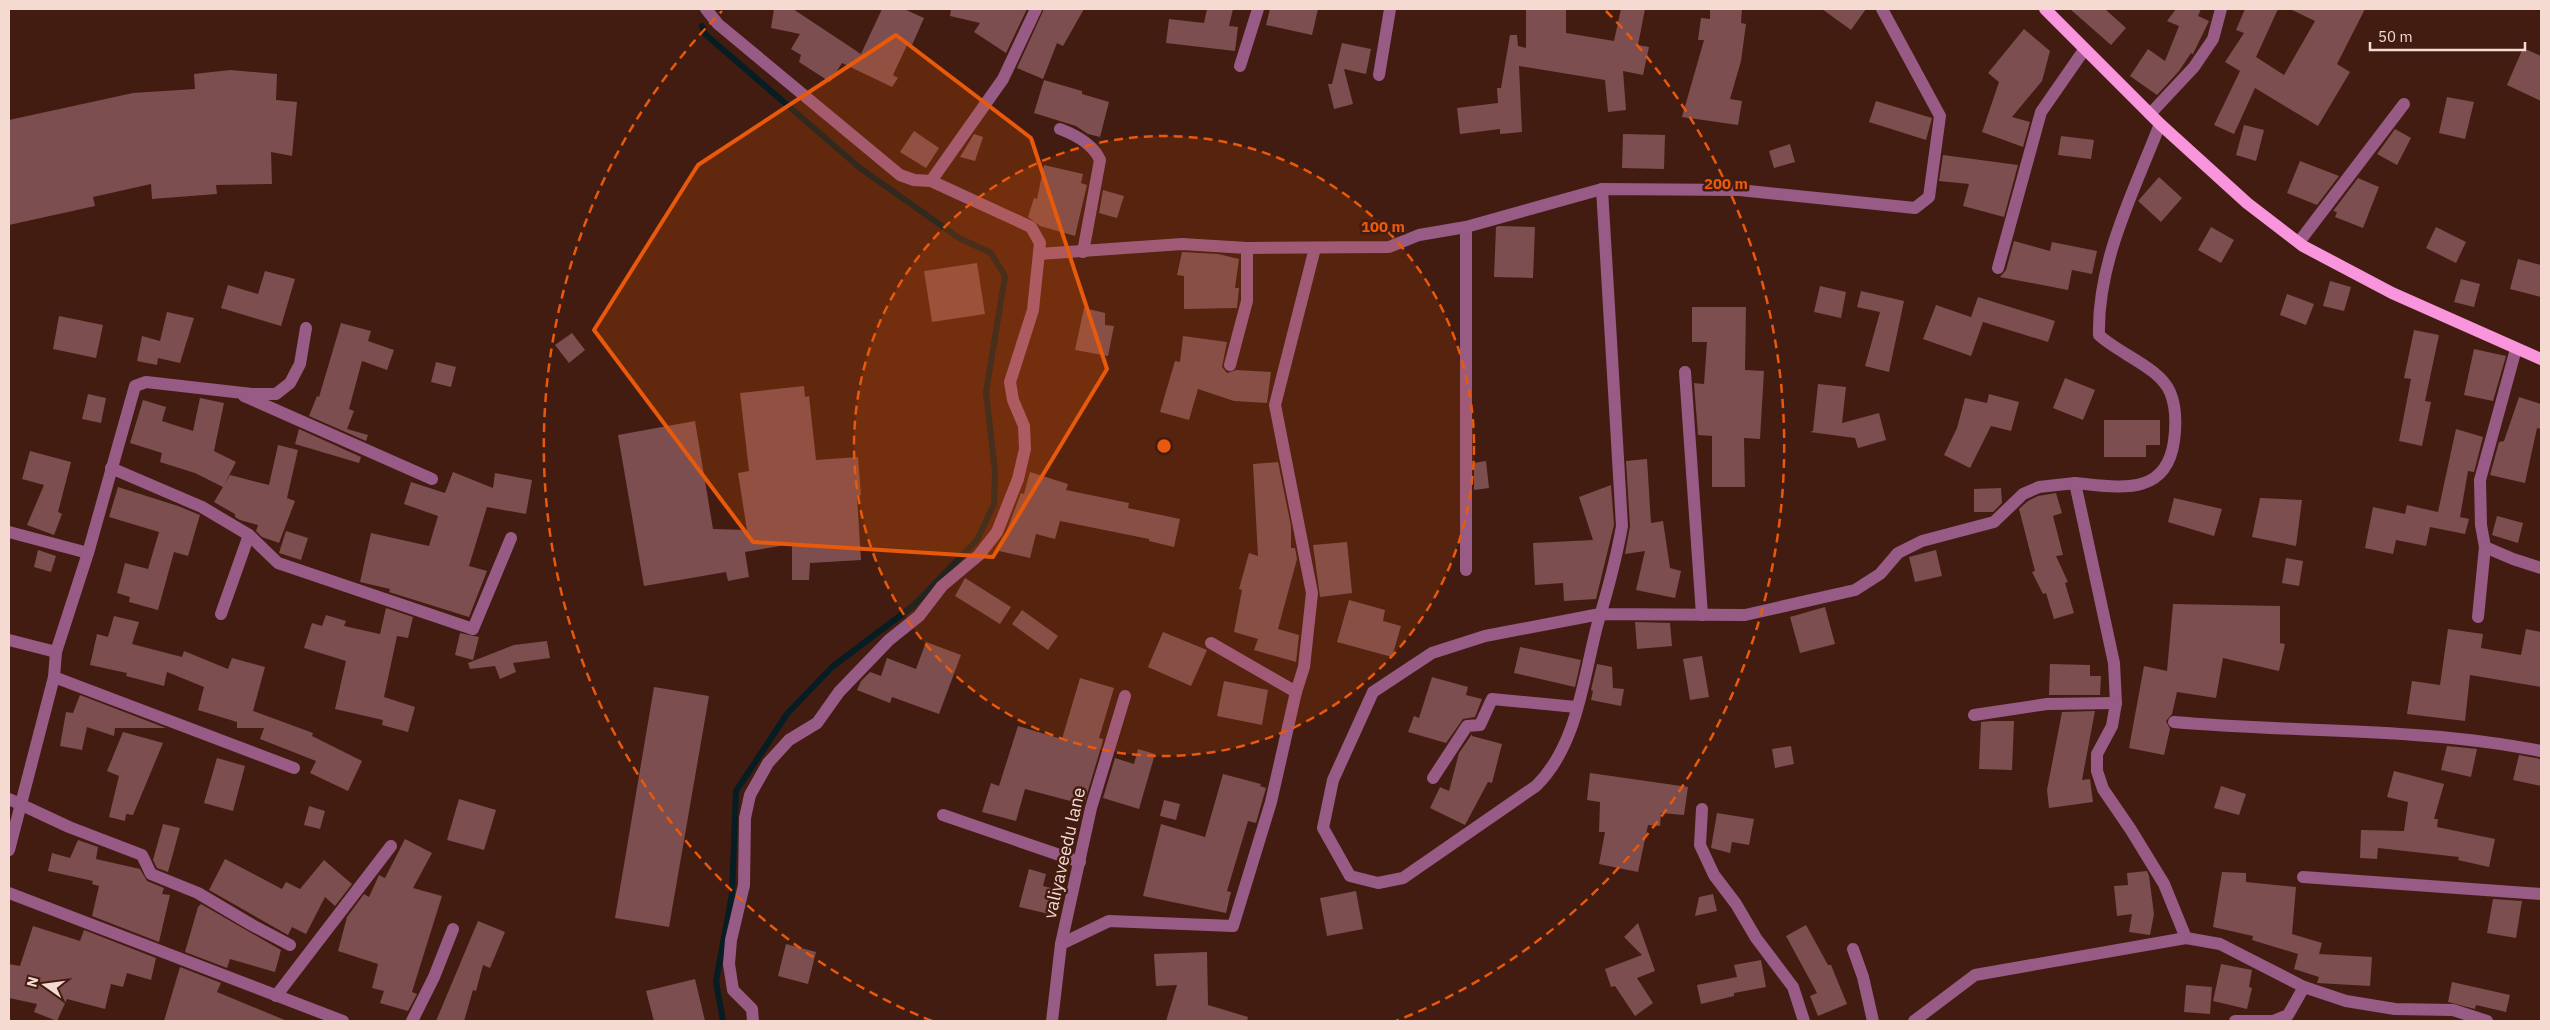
<svg xmlns="http://www.w3.org/2000/svg" width="2550" height="1030" font-family="'IBM Plex Sans',sans-serif">
	<style>
		.lines { fill: none; stroke-linecap: round; stroke-linejoin: round }
		.stream { stroke: #061d23; stroke-width: 6 }
		.building { fill: #7c4e4f }
		.minor { stroke: #975b86; stroke-width: 12 }
		.major { stroke: #f995dd; stroke-width: 12 }
		.marked { fill: #e8590c; fill-opacity: 0.2; stroke: #e8590c; stroke-width: 4; stroke-linejoin: round }
		.ring { fill: none; stroke: #e8590c; stroke-width: 2.5; stroke-dasharray: 9 6 }
		.labels { text-anchor: middle; dominant-baseline: central; stroke-width: 5; stroke-linejoin: round; paint-order: stroke }
		.street-label { font-size: 18px; fill: #f4dad1; stroke: #421c10 }
		.centre { fill: #e8590c; stroke: #421c10; stroke-width: 2.5 }
		.ring-label { font-size: 15px; text-anchor: middle; font-weight: bold; fill: #e8590c; stroke: #421c10; stroke-width: 5; stroke-linejoin: round; paint-order: stroke }
	</style>
	<rect width="100%" height="100%" fill="#421c10"/>
	<g class="lines">
		<path class="stream" d="M702 26 705 34 860 168 959 238 991 253 1005 276 986 392 995 472 994 504 977 540 913 606 832 667 787 714 736 791 732 894 716 981 723 1021"/>
	</g>
	<g class="building">
		<path d="M774 9H793L861 54 882 9H904L924 18 912 45 908 43 893 75 898 78 892 87 842 63 830 82 799 62 801 55 791 49 800 34 771 28Z"/>
		<path d="M951 9H1027L1006 53 974 32 980 23 950 16Z"/>
		<path d="M1044 9H1084L1063 46 1057 43 1043 79 1017 68Z"/>
		<path d="M1207 9H1233L1229 26 1238 27 1235 51 1166 43 1169 19 1204 23Z"/>
		<path d="M1270 9H1318L1312 35 1266 25Z"/>
		<path d="M1526 9H1566V33L1614 41 1621 9H1645L1638 45 1649 47 1643 75 1623 71 1626 110 1608 112 1605 80 1519 66 1522 132 1500 134V129L1460 134 1457 108 1498 103 1497 88H1501L1510 35H1517L1518 46 1526 48Z"/>
		<path d="M1710 9H1742L1741 23 1746 24 1741 61 1730 99 1742 101 1738 125 1682 117 1704 40H1698L1701 18 1710 19Z"/>
		<path d="M1822 9H1866L1851 30Z"/>
		<path d="M2070 9H2105L2126 28 2111 45Z"/>
		<path d="M2176 9H2201L2198 16 2209 21 2193 54 2191 53 2179 71 2157 95 2130 76 2148 49 2165 61 2179 26 2167 21Z"/>
		<path d="M2245 9H2278L2256 57 2284 75 2315 21 2290 9H2365L2337 64 2350 72 2318 126 2255 88 2234 134 2214 125 2240 71 2225 62 2244 33 2236 30Z"/>
		<path d="M2024 29 2050 51 2042 81 2012 117 2030 122 2023 147 1982 132 1999 82 1988 73Z"/>
		<path d="M1342 43 1371 49 1366 74 1344 69 1353 104 1334 109 1328 84H1332Z"/>
		<path d="M2523 48 2541 56V101L2507 85Z"/>
		<path d="M230 70 277 74 276 100 297 102 292 156 271 152 272 184 216 185 217 194 152 199 151 184 93 197 95 206 9 225V120L133 93 195 89 194 74Z"/>
		<path d="M1044 80 1082 91V94L1109 102 1100 137 1088 134 1076 126 1034 113Z"/>
		<path d="M2447 97 2474 102 2465 139 2439 133Z"/>
		<path d="M1876 101 1932 118 1926 140 1869 122Z"/>
		<path d="M2244 125 2264 130 2256 161 2236 155Z"/>
		<path d="M2395 129 2411 138 2397 165 2377 154Z"/>
		<path d="M914 131 939 148 926 168 900 152Z"/>
		<path d="M974 134 983 137 975 161 960 157Z"/>
		<path d="M1623 134 1665 135 1664 169 1622 168Z"/>
		<path d="M2061 136 2094 140 2091 159 2058 155Z"/>
		<path d="M1790 144 1795 162 1774 168 1769 151Z"/>
		<path d="M1943 155 2018 165 2004 217 1963 206 1969 184 1939 181Z"/>
		<path d="M2300 161 2339 176 2317 205 2287 193Z"/>
		<path d="M1044 165 1083 174 1081 183 1087 185 1075 236 1040 226 1028 217 1034 198 1037 199Z"/>
		<path d="M2159 177 2182 198 2161 222 2138 201Z"/>
		<path d="M2358 178 2379 187 2363 228 2335 217 2337 212 2333 211Z"/>
		<path d="M1103 190 1124 196 1117 218 1099 213Z"/>
		<path d="M1499 226 1535 227 1533 278 1494 277 1496 227Z"/>
		<path d="M2211 227 2234 240 2221 263 2198 250Z"/>
		<path d="M2436 227 2466 242 2456 263 2426 248Z"/>
		<path d="M2014 241 2050 251 2052 242 2097 251 2092 274 2072 270 2068 290 2000 277 2006 270Z"/>
		<path d="M1182 252 1218 254 1239 259 1235 288H1239L1237 308 1184 309V276L1177 275Z"/>
		<path d="M2518 259 2541 265V297L2510 289Z"/>
		<path d="M977 263 985 314 932 322 924 271Z"/>
		<path d="M265 271 295 279 281 326 221 308 228 285 258 294Z"/>
		<path d="M2461 279 2480 284 2474 307 2454 302Z"/>
		<path d="M2330 281 2351 287 2344 311 2323 306Z"/>
		<path d="M1820 286 1846 292 1841 318 1814 312Z"/>
		<path d="M1861 291 1904 301 1889 372 1865 366 1880 312 1857 307Z"/>
		<path d="M2287 294 2314 304 2306 325 2280 315Z"/>
		<path d="M1978 297 2055 321 2048 342 1983 322 1971 356 1923 339 1936 305 1971 317Z"/>
		<path d="M1692 307H1746L1745 370 1764 371 1760 439 1744 438 1745 487H1712V436L1698 435 1694 383 1704 384 1707 342H1692Z"/>
		<path d="M1084 308 1105 313V325L1114 326 1108 356 1075 350Z"/>
		<path d="M167 312 194 318 180 363 158 358 157 365 137 361 142 336 160 341Z"/>
		<path d="M59 316 103 325 96 358 53 349Z"/>
		<path d="M341 323 371 331 368 341 394 350 387 370 362 361 349 409 354 411 347 429 368 435 366 441 309 416 317 396 319 397Z"/>
		<path d="M2414 330 2439 335 2425 401 2431 402 2422 446 2399 441 2411 379 2404 378Z"/>
		<path d="M572 333 585 350 569 363 555 345Z"/>
		<path d="M1183 336 1227 342 1222 367 1227 373 1236 370 1271 372 1267 403 1234 401 1198 389 1189 420 1160 412 1175 361 1180 362Z"/>
		<path d="M2474 349 2506 356 2493 401 2464 395Z"/>
		<path d="M436 362 456 367 451 387 431 382Z"/>
		<path d="M2065 378 2095 390 2083 420 2053 408Z"/>
		<path d="M1818 384 1846 387 1842 423 1879 413 1886 440 1858 448 1855 438 1810 432 1813 431Z"/>
		<path d="M804 386 805 397 809 396 816 460 858 457 861 495 857 496 861 560 810 563 809 580H792V544L745 552 749 577 728 581 726 572 644 586 618 435 695 421 713 529 747 530 738 473 749 471 740 393Z"/>
		<path d="M88 394 106 398 101 423 82 419Z"/>
		<path d="M1989 394 2019 402 2011 431 1991 426 1970 468 1944 455 1957 428 1965 398 1987 403Z"/>
		<path d="M2519 397 2541 404V429L2537 428 2525 483 2490 475 2499 442 2504 441Z"/>
		<path d="M200 398 224 403 214 451 236 462 224 485 230 475 269 485 278 445 298 450 287 498 295 501 279 543 262 537 256 531 258 525 240 520 235 517V514L214 502 223 487 195 473 160 462 162 453 130 443 143 400 166 407 162 421 193 431Z"/>
		<path d="M2104 420H2160V445H2146V457H2104Z"/>
		<path d="M299 429 361 457 359 463 295 444Z"/>
		<path d="M2456 429 2483 437 2474 472 2468 471 2460 517 2469 519 2465 534 2430 527 2426 546 2396 540 2393 554 2365 548 2373 507 2405 514 2407 505 2438 512Z"/>
		<path d="M30 451 71 462 58 512 62 514 54 535 27 525 44 485 22 479Z"/>
		<path d="M1647 459 1651 523 1663 521 1670 568 1681 571 1675 598 1636 590 1645 551 1625 554 1630 526 1626 461Z"/>
		<path d="M1486 461 1489 488 1474 490V463Z"/>
		<path d="M1278 462 1291 526V548H1295L1297 559 1278 629 1299 635 1296 662 1254 650 1258 639 1234 632 1242 590 1239 589 1249 553 1258 556 1253 464Z"/>
		<path d="M453 472 493 488 495 473 532 480 526 514 487 507 469 566 487 571 469 617 389 592 390 589 360 582 371 533 429 546 438 516 404 504 411 482 445 493Z"/>
		<path d="M1030 472 1068 484 1066 490 1129 503 1128 508 1180 519 1174 547 1149 541V539L1060 521 1055 539 1036 534 1030 558 999 551 1021 493 1024 494Z"/>
		<path d="M1611 485 1614 525 1596 599 1564 601 1563 583 1535 585 1533 543 1593 540 1579 497Z"/>
		<path d="M118 487 178 506 200 515 188 556 174 552 158 610 129 602 130 597 117 593 125 563 148 569 159 532 109 517Z"/>
		<path d="M2001 488 2002 503 1993 512H1974V489Z"/>
		<path d="M2056 493 2062 513 2053 516 2063 555 2056 556 2068 582 2065 583 2074 613 2054 619 2046 593 2043 594 2032 572 2035 571 2019 509 2028 501 2038 496Z"/>
		<path d="M2174 498 2222 509 2214 536 2168 522Z"/>
		<path d="M2260 498 2302 500 2296 546 2252 537Z"/>
		<path d="M2497 516 2523 523 2518 543 2492 535Z"/>
		<path d="M286 531 308 538 301 560 279 553Z"/>
		<path d="M1347 542 1352 593 1320 597 1313 545Z"/>
		<path d="M38 550 56 556 51 572 34 567Z"/>
		<path d="M1936 550 1942 576 1915 582 1909 557Z"/>
		<path d="M2286 558 2303 561 2299 586 2282 583Z"/>
		<path d="M965 578 1011 607 1000 624 955 596Z"/>
		<path d="M1349 600 1385 610 1383 621 1401 626 1392 657 1337 642Z"/>
		<path d="M2173 604 2280 606V643L2285 644 2279 671 2223 658 2216 698 2177 692 2172 714 2166 721 2170 729 2164 755 2129 748 2144 666 2167 671Z"/>
		<path d="M1825 607 1835 644 1800 653 1790 617Z"/>
		<path d="M386 608 413 617 408 638 397 636 384 697 415 707 408 732 382 725 383 720 335 709 346 661 304 648 312 623 322 626 326 615 346 621 344 626 380 634Z"/>
		<path d="M1022 610 1058 636 1048 650 1012 624Z"/>
		<path d="M114 616 139 622 132 644 182 657 184 651 228 669 232 658 265 667 253 711 313 733 312 736 362 761 348 791 310 773 316 761 260 739 264 728H237V722L198 710 204 687 167 672 164 686 126 676 127 673 90 665 97 634 108 637Z"/>
		<path d="M1635 622 1670 623 1672 646 1637 649Z"/>
		<path d="M2448 629 2483 634 2481 648 2521 655 2526 629 2541 632V687L2470 675 2465 721 2407 714 2412 681 2440 685Z"/>
		<path d="M1163 632 1207 650 1191 686 1148 667Z"/>
		<path d="M460 633 479 637 473 660 455 655Z"/>
		<path d="M547 641 550 658 513 663 516 672 500 679 495 666 470 669 468 663 514 645Z"/>
		<path d="M926 642 961 655 939 714 892 697 890 703 857 690 861 681 870 672 881 676 887 658 916 669Z"/>
		<path d="M1520 647 1581 660 1575 687 1514 673Z"/>
		<path d="M1702 656 1709 697 1690 700 1683 659Z"/>
		<path d="M1597 664 1612 667 1613 688 1624 689 1621 706 1591 700 1593 691 1591 690Z"/>
		<path d="M2050 664 2090 665V676H2101L2100 695H2049Z"/>
		<path d="M1432 677 1468 687 1466 695 1482 699 1475 717 1463 719 1446 743 1408 732 1414 716 1419 718Z"/>
		<path d="M1080 678 1114 688 1099 738 1103 739 1102 744 1085 801 1075 800 1074 802 1025 789 1016 821 982 812 991 783 999 786 1018 726 1062 739Z"/>
		<path d="M1224 681 1268 690 1262 725 1217 716Z"/>
		<path d="M654 687 709 696 669 927 615 918Z"/>
		<path d="M80 695 166 728H115L114 736 87 727 82 750 60 746 66 712 73 713Z"/>
		<path d="M2095 711 2082 780 2090 779 2093 802 2049 808 2047 790 2062 712Z"/>
		<path d="M1991 721H2014L2012 770 1979 769 1981 722Z"/>
		<path d="M123 732 163 743 133 815 126 814 125 821 109 817 119 776 107 771Z"/>
		<path d="M1472 734V736L1502 744 1492 783 1488 782 1465 825 1430 808 1440 787 1449 791 1459 753Z"/>
		<path d="M1791 746 1794 764 1775 768 1772 749Z"/>
		<path d="M2447 746 2477 749 2471 777 2441 770Z"/>
		<path d="M1138 749 1155 754 1139 809 1103 798 1115 758 1134 764Z"/>
		<path d="M2519 755 2541 759V786L2513 780Z"/>
		<path d="M217 758 245 766 233 811 204 803Z"/>
		<path d="M2394 771 2444 784 2434 819H2438L2437 827 2495 839 2489 867 2458 860 2459 857 2378 848 2377 859 2360 858 2361 830 2404 831 2408 802 2387 797Z"/>
		<path d="M1590 773 1688 787 1684 815 1661 813 1660 826 1648 825 1638 872 1599 864 1605 832H1599L1600 802 1587 800Z"/>
		<path d="M1223 774 1261 784 1260 786 1266 788 1256 823 1248 821 1227 891 1231 892 1226 913 1143 896 1161 824 1205 837Z"/>
		<path d="M2221 786 2246 794 2239 815 2214 808Z"/>
		<path d="M459 799 496 810 484 850 447 840Z"/>
		<path d="M1164 800 1180 804 1176 820 1160 816Z"/>
		<path d="M309 806 325 811 320 829 304 825Z"/>
		<path d="M1717 813 1754 819 1749 845 1732 842 1730 853 1711 848Z"/>
		<path d="M163 824 180 828 168 872 157 868 153 860Z"/>
		<path d="M405 839 432 853 413 888 442 896 412 992 417 994 408 1011 380 1003 384 991 372 988 378 964 338 951 347 917 364 894 369 897 379 875 385 878Z"/>
		<path d="M78 840 98 847 96 859 140 869 147 881 164 888 162 894 170 895 159 942 92 916 99 886 92 884 93 881 48 871 52 853 70 858Z"/>
		<path d="M225 859 282 889 286 882 300 889 324 860 352 884 335 906 325 897 306 934 292 927 288 935 209 890Z"/>
		<path d="M1029 869 1046 874 1043 886 1055 889 1049 914 1019 907Z"/>
		<path d="M2147 871 2149 876 2154 914 2150 935 2129 932 2132 914 2117 916 2114 886 2128 885 2127 873Z"/>
		<path d="M2222 872 2246 873V882L2296 887 2292 934 2322 943 2319 954 2372 957 2370 986 2317 983 2319 977 2294 969 2298 954 2252 940 2253 936 2213 927Z"/>
		<path d="M1356 891 1363 929 1327 936 1320 898Z"/>
		<path d="M1713 894 1717 911 1695 916 1699 897Z"/>
		<path d="M2493 899 2522 901 2516 938 2487 933Z"/>
		<path d="M201 904 281 950 275 972 230 959 227 968 185 952 198 907Z"/>
		<path d="M478 921 505 932 490 968 483 965 476 991 473 990 464 1021H436Z"/>
		<path d="M1638 923 1655 971 1637 978 1653 1003 1635 1016 1615 986 1611 987 1605 969 1642 955 1624 937Z"/>
		<path d="M1806 925 1828 965H1831L1847 1004 1818 1016 1810 996 1817 993 1786 936Z"/>
		<path d="M33 926 80 941 84 930 156 958 151 980 127 973 123 987 111 984 105 1009 67 999 57 1021 34 1012 37 1004 9 998V964L20 966Z"/>
		<path d="M786 944 816 952 808 984 778 976Z"/>
		<path d="M1207 952 1208 1005 1248 1017 1247 1021H1166L1177 985 1156 986 1154 954Z"/>
		<path d="M1761 960 1766 987 1734 993V996L1701 1004 1697 985 1737 977 1734 965Z"/>
		<path d="M2221 964 2252 970 2249 987 2252 988 2247 1009 2213 1001Z"/>
		<path d="M180 967 221 983 217 992 287 1021H164Z"/>
		<path d="M695 979 705 1021H654L646 991Z"/>
		<path d="M2452 982 2510 995 2506 1012 2476 1005 2475 1009 2448 1002Z"/>
		<path d="M2186 985 2212 987 2210 1014 2184 1012Z"/>
	</g>
	<g class="lines">
		<g class="minor">
			<path d="M706 9 718 24 900 175 914 180 931 181"/>
			<path d="M1240 66 1258 9"/>
			<path d="M1379 75 1390 9"/>
			<path d="M2150 114 2194 67 2213 39 2221 9"/>
			<path d="M1060 129C1076 135 1093 144 1100 160L1083 252"/>
			<path d="M1602 189 1622 526C1616 560 1607 593 1597 626 1583 680 1577 746 1536 786L1403 878 1378 883 1350 876 1323 828 1333 780 1373 692 1432 653 1485 636 1600 614 1745 615 1855 590 1880 574 1898 553 1922 541 1994 522 2023 494 2039 487 2075 483 2114 663 2116 703 2112 726 2097 754V771L2103 789 2131 830 2164 884 2186 938 2220 944 2304 987 2346 1001 2395 1009 2453 1010 2487 1021"/>
			<path d="M1466 227V570"/>
			<path d="M2299 242 2404 104"/>
			<path d="M1039 254 1182 244 1247 248 1389 247 1419 235 1466 227 1602 189 1739 190 1915 208 1929 197 1940 116 1882 9"/>
			<path d="M1998 268 2041 112 2084 50"/>
			<path d="M2516 349 2480 480 2481 525 2485 547 2513 559 2541 568"/>
			<path d="M1230 365 1247 301V248"/>
			<path d="M1685 372 1702 615"/>
			<path d="M244 396 432 479"/>
			<path d="M111 468 202 507 249 535 278 563 473 629 511 538"/>
			<path d="M2075 483C2118 487 2166 498 2174 441 2176 426 2176 406 2170 392 2159 367 2119 354 2099 335 2097 262 2134 191 2160 124"/>
			<path d="M9 532 88 553"/>
			<path d="M221 614 249 535"/>
			<path d="M2478 617 2485 547"/>
			<path d="M9 640 56 652"/>
			<path d="M1211 643 1296 692"/>
			<path d="M54 677 294 768"/>
			<path d="M1974 715 2047 704 2116 703"/>
			<path d="M2174 722C2297 733 2421 727 2541 751"/>
			<path d="M1433 778 1467 726 1480 725 1492 699 1576 707"/>
			<path d="M9 799 69 827 142 855 151 874 198 893 252 925 290 945"/>
			<path d="M1702 809 1700 845 1714 875 1736 904 1756 938 1793 987 1804 1021"/>
			<path d="M943 815 1080 862"/>
			<path d="M9 850 54 677 56 652 88 553 135 386 146 382 252 394H276L290 383 300 364 306 328"/>
			<path d="M2303 877 2541 894"/>
			<path d="M9 893 343 1021"/>
			<path d="M1061 944 1109 921 1233 926 1271 802 1296 692 1304 667 1312 593 1275 405 1315 248"/>
			<path d="M1853 949 1863 977 1873 1021"/>
			<path d="M276 996 391 846"/>
			<path d="M412 1021 434 977 453 929"/>
			<path d="M753 1021 752 1009 733 990 729 964 731 940 744 885 745 818 750 795 768 763 789 740 817 723 839 692 889 640 919 616 942 586 979 555 997 532 1018 479 1025 449 1024 426 1013 400 1010 382 1033 310 1040 243 1031 227 931 181 1003 79 1036 9"/>
			<path d="M1052 1021 1061 944 1091 808 1125 696"/>
			<path d="M1914 1021 1975 975 2186 938"/>
			<path d="M2235 1021H2271"/>
			<path d="M2273 1021 2288 1015 2304 987"/>
		</g>
		<path class="major" d="M2045 9 2160 124 2247 203 2303 246 2392 293 2541 359"/>
	</g>
	<path class="marked" d="M896 35 1031 138 1107 369 993 557 753 542 594 330 698 165Z"/>
	<circle cx="1164" cy="446" r="310" fill="#e8590c" fill-opacity=".12"/>
	<g class="ring">
		<circle cx="1164" cy="446" r="310"/>
		<path d="M932 1021A620 620 0 0 1 722 11M1606 11A620 620 0 0 1 1396 1021"/>
	</g>
	<g class="labels">
		<g class="street-label">
			<text transform="translate(1064 853) rotate(-77)">valiyaveedu lane</text>
		</g>
	</g>
	<circle cx="1164" cy="446" r="8" class="centre"/>
	<g class="ring-label">
		<text x="1726" y="189">200 m</text>
		<text x="1383" y="232">100 m</text>
	</g>
	<rect width="2550" height="1030" fill="none" stroke="#f4dad1" stroke-width="20"/>
	<g transform="translate(45 985) rotate(284)" stroke="#421c10" stroke-width="4" paint-order="stroke">
	<path d="M0-4L9 19L0 12L-9 19Z" fill="#f4dad1"/>
	<text y="-8" font-size="14" font-weight="bold" text-anchor="middle" fill="#f4dad1">N</text>
	</g>
	<path d="M2370 42v8h155v-8" fill="none" stroke="#f4dad1" stroke-width="2.5"/>
	<text x="2378" y="42" font-size="15" fill="#f4dad1" stroke="#421c10" stroke-width="4" paint-order="stroke">50 m</text>
</svg>
